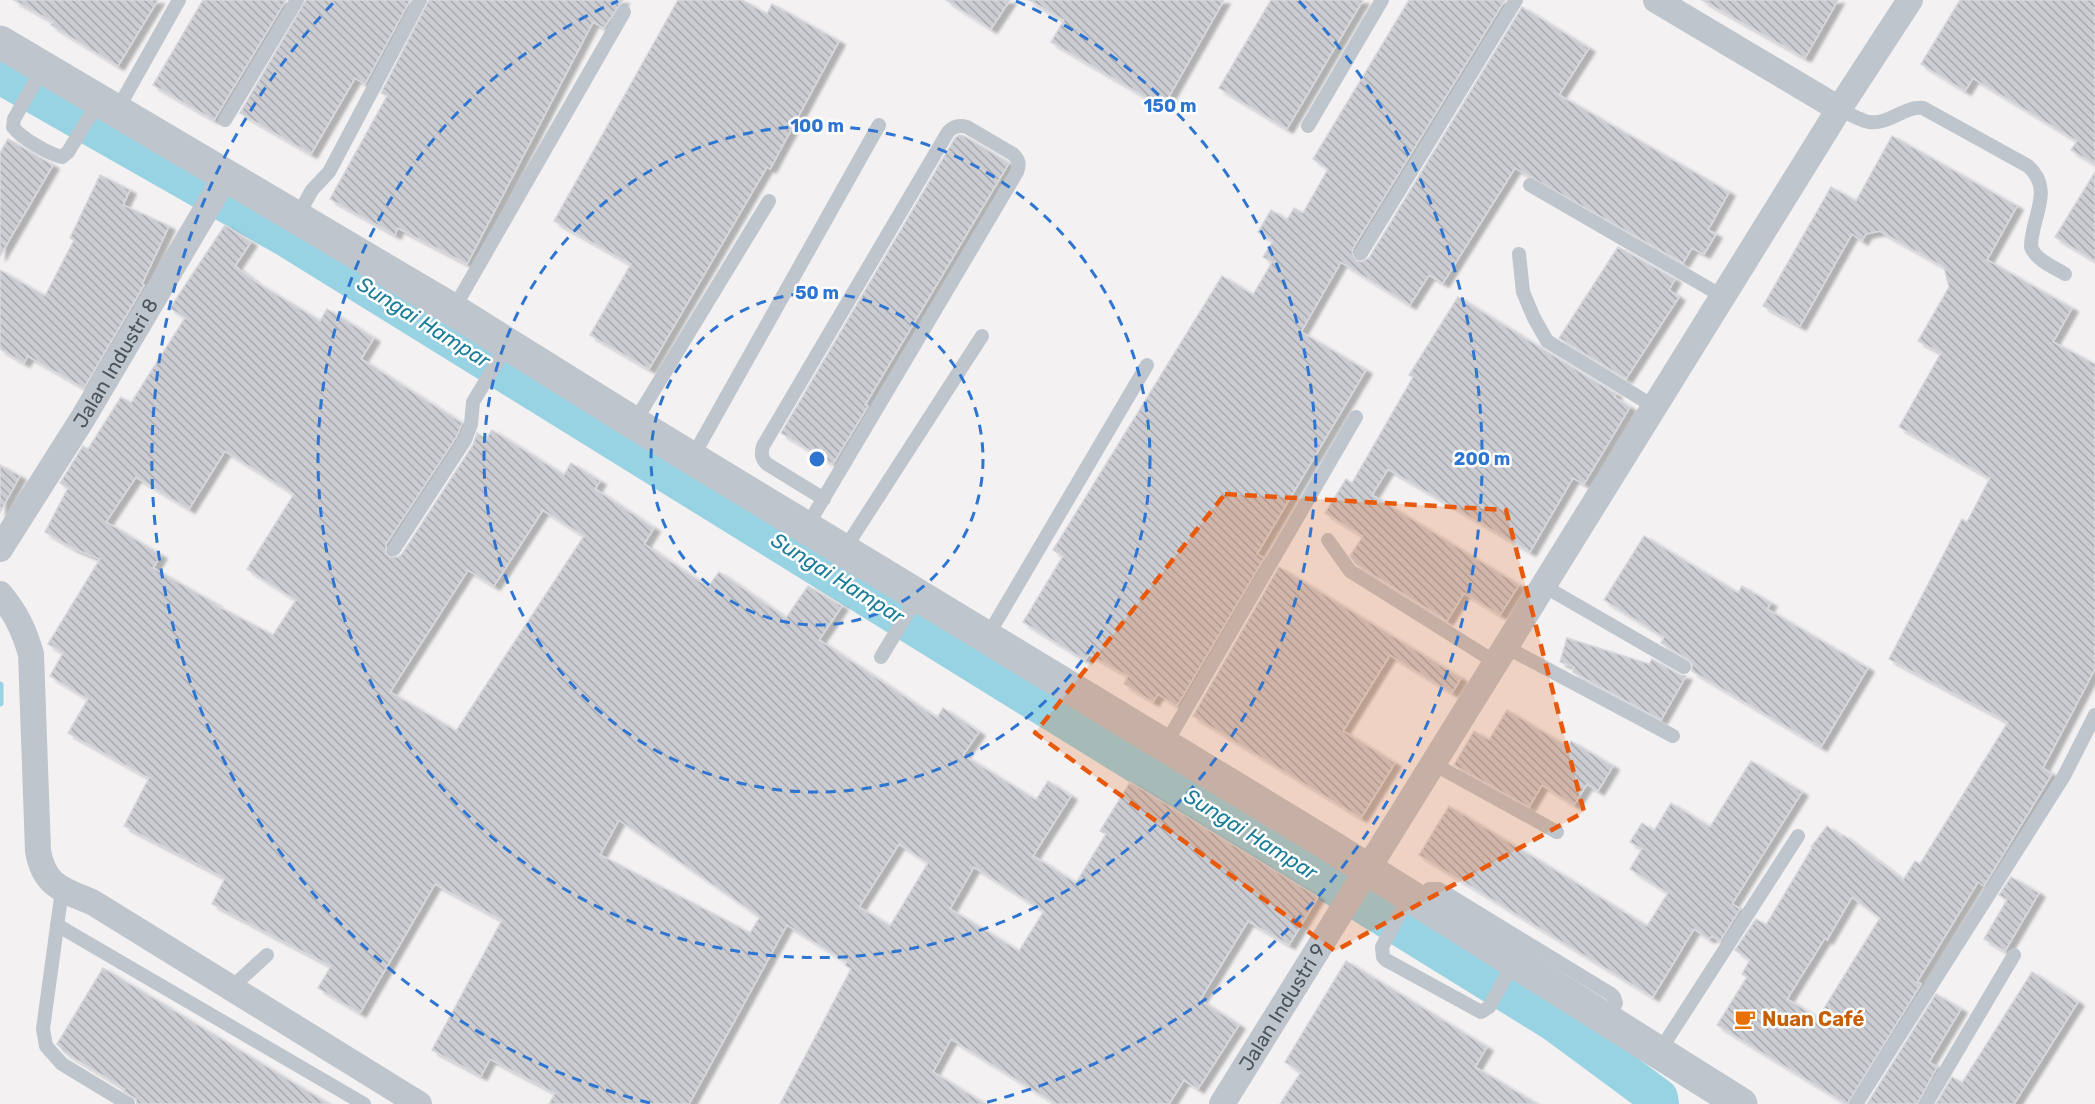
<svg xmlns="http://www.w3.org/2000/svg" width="2095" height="1104" font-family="Rubik,sans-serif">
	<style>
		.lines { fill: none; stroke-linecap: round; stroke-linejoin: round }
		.stream { stroke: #97d3e3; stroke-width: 7 }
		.river { stroke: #97d3e3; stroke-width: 40 }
		.building { fill: url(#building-back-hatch); stroke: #d6d7dc; stroke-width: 1.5; fill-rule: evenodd; filter: url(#shadow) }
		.service { stroke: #bec5cc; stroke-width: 14 }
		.minor { stroke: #bec5cc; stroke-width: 26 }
		.tertiary { stroke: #bec5cc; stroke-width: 33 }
		.marked { fill: #e8590c; fill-opacity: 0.2; stroke: #e8590c; stroke-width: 4.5; stroke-dasharray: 12 8; stroke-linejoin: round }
		.ring { fill: none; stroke: #2d75d1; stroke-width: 3; stroke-dasharray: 10 8 }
		.labels { text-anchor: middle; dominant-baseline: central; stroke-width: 5; stroke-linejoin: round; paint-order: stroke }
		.street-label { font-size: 20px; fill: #4b545c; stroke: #fff }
		.food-label { font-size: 20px; font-weight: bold; fill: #c56008; stroke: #fff; text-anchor: start }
		.water-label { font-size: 21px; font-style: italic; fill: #1b7d97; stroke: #fff }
		.centre { fill: #2d75d1; stroke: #fff; stroke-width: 3 }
		.ring-label { font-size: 18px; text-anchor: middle; font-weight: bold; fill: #2d75d1; stroke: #fff; stroke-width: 5; stroke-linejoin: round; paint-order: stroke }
	</style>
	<defs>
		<pattern id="building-back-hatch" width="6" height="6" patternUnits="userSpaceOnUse" patternTransform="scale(1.5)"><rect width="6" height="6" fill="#cbcdd3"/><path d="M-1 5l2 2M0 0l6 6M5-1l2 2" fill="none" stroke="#a7a9ae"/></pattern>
		<filter id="shadow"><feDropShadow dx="6" dy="4" stdDeviation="1.5" flood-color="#0004"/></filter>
	</defs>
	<rect width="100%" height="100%" fill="#f3f1f1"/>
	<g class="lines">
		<path class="stream" d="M0 685V703"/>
		<path class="river" d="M0 74 285 236 1555 1022 1658 1098 1659 1104"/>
	</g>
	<g class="building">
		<path d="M14 0H158L118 66 51 25 53 22Z"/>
		<path d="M203 0H286L214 120 153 85Z"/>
		<path d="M306 0H410L365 84 355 78 311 154 240 113Z"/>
		<path d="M429 0H623L604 28 593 22 467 264 398 228 395 235 330 199 387 96 381 93Z"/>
		<path d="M678 0H742L767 14 772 4 839 41 770 169 767 167 649 369 590 335 631 264 554 221Z"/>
		<path d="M946 0H1010L991 29Z"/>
		<path d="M1029 0H1224L1163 107 1051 42 1064 20Z"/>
		<path d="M1271 0H1363L1287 129 1219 88Z"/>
		<path d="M1409 0H1505L1353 248 1352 253 1356 260 1361 262 1369 258 1522 7 1589 48 1559 95 1729 192 1708 230 1716 234 1704 254 1692 248 1683 263 1515 168 1443 283 1429 275 1410 305 1341 262 1301 332 1366 370 1257 554 1264 558 1177 706 1158 694 1153 702 1124 684 1128 676 1089 654 1085 660 1023 622 1063 556 1053 550 1222 276 1253 295 1272 262 1263 257 1273 241 1258 232 1271 210 1287 220 1294 208 1303 213 1328 169 1313 159Z"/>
		<path d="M1702 0H1838L1805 58Z"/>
		<path d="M1960 0H2095V164L2071 150 2077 141 1973 78 1965 91 1921 64Z"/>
		<path d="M959 135 964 136 1009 163 865 405 868 406 833 464 781 433 955 138Z"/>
		<path d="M1892 136 2017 206 1987 260 2072 308 2053 342 2095 364V669L2043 768 2052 774 1984 886 1978 882 1917 982 1921 984 1847 1104 1717 1025 1747 977 1742 974 1750 960 1735 950 1756 919 1766 925 1812 848 1811 847 1827 826 1841 837 1843 835 1903 880 1915 861 1920 864 2008 722 1889 659 1962 519 1967 522 1990 478 1899 427 1941 353 1918 341 1949 287 1944 267 1880 231 1866 234 1862 241 1852 234 1800 326 1763 306 1831 187 1856 201ZM1852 897 1880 918 1818 1018 1787 999 1825 938 1827 940Z"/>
		<path d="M8 139 53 165 0 256V153Z"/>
		<path d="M2095 172V261L2055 237Z"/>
		<path d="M100 175 130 190 123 205 169 226 142 284 144 285 84 388 28 356 24 363 0 349V270L45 296 74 240 70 238Z"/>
		<path d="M225 225 251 242 235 266 257 283 320 321 327 309 374 338 361 359 462 423 457 436 386 544V553L390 557H398L402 554 473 445 477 433 486 439 492 430 564 475 571 463 600 481 595 489 654 528 644 544 708 587 719 572 786 618 808 586 842 606 819 640 937 718 943 708 979 732 963 755 1036 800 1048 781 1071 796 1033 856 1076 883 1106 834 1100 831 1130 782 1318 897 1289 945 1248 921 1200 1000 1239 1025 1198 1089 1184 1080 1169 1104H1056L951 1039 933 1072 985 1104H780L851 969 845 965 847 962 787 925 689 1104H549L555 1093 490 1059 481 1076 432 1050 502 920 435 884 360 1013 318 988 331 966 212 904 225 878 124 826 149 778 68 733 88 699 50 676 63 653 48 644 100 559 73 548 45 532 68 488 60 483 83 446 88 449 121 397 131 403 185 318 170 308ZM225 451 294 494 247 569 296 600 273 635 215 605 216 604 153 568 161 555 106 522 136 477 189 509ZM543 510 584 536 456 731 390 692 468 570 494 586ZM619 820 760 917 750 933 600 855ZM899 844 928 863 890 926 859 907ZM974 867 1044 911 1019 951 950 909Z"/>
		<path d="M1618 247 1675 279 1669 290 1679 297 1626 379 1559 338Z"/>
		<path d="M1458 297 1616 394 1614 397 1630 407 1584 484 1573 478 1530 552 1388 469 1372 495 1519 585 1500 615 1464 593 1447 621 1356 564 1350 556 1363 536 1325 513 1346 479 1352 483 1413 377 1409 375Z"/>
		<path d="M0 465 20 476 0 512Z"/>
		<path d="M1644 536 1738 593 1742 586 1771 603 1767 609 1868 668 1821 747 1692 671V663L1689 660 1661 643 1664 637 1604 600Z"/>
		<path d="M1279 567 1461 678 1452 693 1390 655 1343 731 1395 763 1361 818 1193 716Z"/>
		<path d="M1567 638 1649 664 1652 659 1680 675 1686 676 1661 720 1573 672 1574 667 1560 662Z"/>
		<path d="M1507 710 1568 747 1571 741 1613 766 1598 791 1587 784 1574 805 1542 785 1529 807 1454 765 1474 731 1489 740Z"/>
		<path d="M1751 761 1802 792 1732 904 1740 909 1720 941 1712 936 1709 939 1694 929 1653 997 1419 855 1449 806 1647 926 1668 893 1630 869 1642 849 1630 842 1642 823 1654 831 1671 803 1710 827Z"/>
		<path d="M2011 877 2039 893 2005 951 1984 939 2007 900 1999 895Z"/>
		<path d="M1346 961 1487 1047 1475 1067 1537 1104H1280L1301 1072 1285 1062Z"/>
		<path d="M103 968 329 1104H137L136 1099 123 1091 125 1089 64 1052 57 1044Z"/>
		<path d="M2032 972 2078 1002 2014 1104H1936L1952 1077 1962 1083Z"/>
		<path d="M1936 994 1961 1009 1929 1062 1937 1067 1917 1104H1867Z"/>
	</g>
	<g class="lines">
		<g class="service">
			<path d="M43 68 14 119 13 127C21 138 49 154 62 157L68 152 99 101"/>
			<path d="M1839 109C1848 113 1859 120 1869 122 1889 125 1904 106 1923 108L2028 166C2055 190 2031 217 2031 247 2036 260 2053 267 2065 274"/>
			<path d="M116 112 179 0"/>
			<path d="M225 120 297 0"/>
			<path d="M1308 126 1382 0"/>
			<path d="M1530 185 1722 296"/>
			<path d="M297 217 312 190 329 172 337 157 420 0"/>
			<path d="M1361 253 1516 0"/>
			<path d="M1519 254 1523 292 1534 318 1547 341 1653 406"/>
			<path d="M453 310 624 12"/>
			<path d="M634 423 769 201"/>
			<path d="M692 458 879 125"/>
			<path d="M806 528 1017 172C1020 164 1019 160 1013 154L967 127C959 125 954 126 948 132L763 446C761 454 761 458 767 464L824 499"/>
			<path d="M1328 540 1350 571 1495 662"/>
			<path d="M394 549 465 440 471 424 473 402 508 344"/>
			<path d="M844 550 982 336"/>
			<path d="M1542 585 1684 667"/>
			<path d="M987 637 1147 365"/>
			<path d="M1504 646 1673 736"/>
			<path d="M881 657 918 596"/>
			<path d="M1165 745 1356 417"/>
			<path d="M1432 763 1557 832"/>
			<path d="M62 890 43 1029 46 1046 62 1064 128 1104"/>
			<path d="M1409 896 1382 947 1383 957 1386 960 1481 1012 1489 1007 1514 962"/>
			<path d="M1419 902 1429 889H1439L1611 994 1614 997 1616 1003 1607 1020"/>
			<path d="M57 925 364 1104"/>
			<path d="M231 988 267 955"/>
			<path d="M1659 1052 1798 836"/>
			<path d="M1856 1104 2064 776 2095 715"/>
			<path d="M1926 1104 2014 955"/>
		</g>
		<g class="minor">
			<path d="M1656 0 1839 109"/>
			<path id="s1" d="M0 549 83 418 226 176"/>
			<path d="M0 594C16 613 24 630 31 654L38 851C44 886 63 890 92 902L419 1104"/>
			<path id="s2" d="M1222 1104 1839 109 1910 0"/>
		</g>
		<path class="tertiary" d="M0 42 453 310 634 423 1324 842 1741 1104"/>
	</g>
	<path class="marked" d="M1225 494 1506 510 1584 812 1335 951 1035 733Z"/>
	<g class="ring">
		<circle cx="817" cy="459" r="166"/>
		<circle cx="817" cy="459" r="333"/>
		<path d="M1016 1A499 499 0 1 1 618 1"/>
		<path d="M650 1103A665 665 0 0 1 335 1M1299 1A665 665 0 0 1 984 1103"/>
	</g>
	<defs>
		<symbol id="cafe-bare" viewBox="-9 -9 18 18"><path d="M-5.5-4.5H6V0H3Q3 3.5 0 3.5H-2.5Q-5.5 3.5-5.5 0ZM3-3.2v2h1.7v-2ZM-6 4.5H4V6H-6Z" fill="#e8710a" stroke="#fff" stroke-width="2.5" paint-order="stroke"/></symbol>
	</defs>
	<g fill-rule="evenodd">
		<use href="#cafe-bare" x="1730" y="1004" width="30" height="30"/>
	</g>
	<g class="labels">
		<g class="street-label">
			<text stroke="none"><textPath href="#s1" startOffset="219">Jalan Industri 8</textPath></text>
			<text stroke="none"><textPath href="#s2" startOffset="114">Jalan Industri 9</textPath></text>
		</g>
		<g class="food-label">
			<text x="1762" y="1019">Nuan Café</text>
		</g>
		<g class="water-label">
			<text transform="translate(424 322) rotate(32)">Sungai Hampar</text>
			<text transform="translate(838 578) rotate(32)">Sungai Hampar</text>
			<text transform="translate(1251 834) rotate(32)">Sungai Hampar</text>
		</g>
	</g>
	<circle cx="817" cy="459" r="9" class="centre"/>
	<g class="ring-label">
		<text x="1170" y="112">150 m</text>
		<text x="817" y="132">100 m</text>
		<text x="817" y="299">50 m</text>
		<text x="1482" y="465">200 m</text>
	</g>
</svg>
